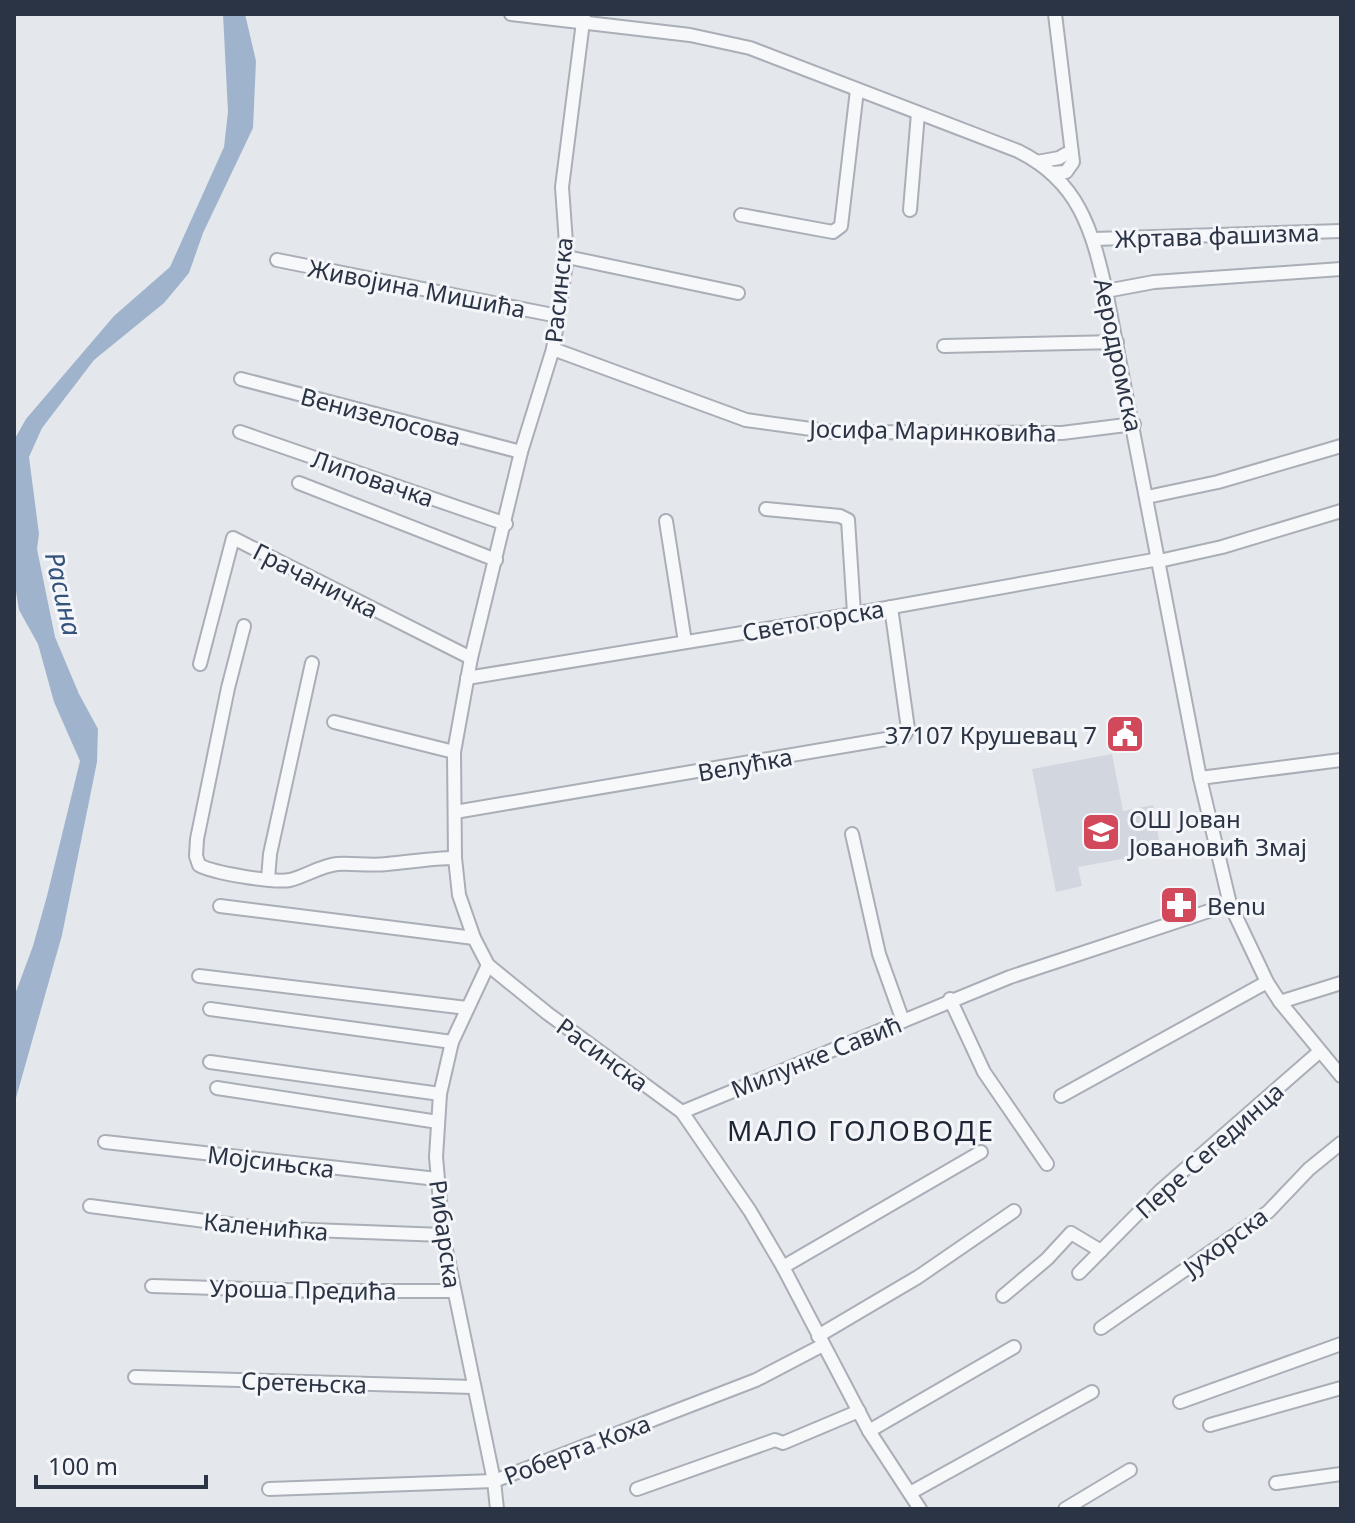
<svg xmlns="http://www.w3.org/2000/svg" width="1355" height="1523" font-family="'Noto Sans',sans-serif">
	<style>
		.built { fill: #d2d6de }
		.water { fill: #9fb4cc }
		.lines { fill: none; stroke-linecap: round; stroke-linejoin: round }
		.minor-casing { stroke: #a9aeb7; stroke-width: 16 }
		.minor { stroke: #f7f8fa; stroke-width: 12 }
		.labels { text-anchor: middle; dominant-baseline: central; stroke-width: 6; stroke-linejoin: round; paint-order: stroke }
		.street-label { font-size: 24px; fill: #2b3445; stroke: #f4f6f9 }
		.poi-label { font-size: 24px; fill: #2b3445; stroke: #f4f6f9; text-anchor: start }
		.water-label { font-size: 26px; font-style: italic; fill: #34527a; stroke: #f4f6f9 }
		.quarter-label { font-size: 28px; letter-spacing: 2px; fill: #1d2536; stroke: #f4f6f9 }
	</style>
	<rect width="100%" height="100%" fill="#e4e7ec"/>
	<path class="built" d="M1112 754 1123 811 1153 805 1161 852 1078 867 1082 886 1056 892 1032 769Z"/>
	<path class="water" d="M223 14H245L256 61 253 128 203 233 189 273 164 303 94 360 42 428 29 457 39 534 37 549 55 637 79 694 98 729 97 762 62 935 14 1105V997L33 946 47 896 80 761 54 702 38 644 19 610 14 579V440L26 419 114 316 170 267 224 147 228 112Z"/>
	<g class="lines">
		<defs>
			<g id="minor">
				<path d="M511 14 690 35 750 48 1018 151C1079 181 1092 230 1106 291L1200 778 1230 904 1267 982 1280 1002 1341 1076"/>
				<path d="M584 14 562 187 567 257 553 349 521 452 471 658 454 752 455 858 459 895 474 938 488 965 547 1013 682 1112 750 1211 783 1267 869 1431 920 1509"/>
				<path d="M1037 162 1059 158 1066 154"/>
				<path d="M1051 173 1066 172 1073 162 1055 14"/>
				<path d="M910 210 918 113"/>
				<path d="M741 215 833 232 841 226 857 90"/>
				<path d="M1094 239 1341 231"/>
				<path d="M567 257 738 293"/>
				<path d="M277 260 558 316"/>
				<path d="M1106 291 1154 282 1341 269"/>
				<path d="M944 346 1117 342"/>
				<path d="M553 349 746 420 833 432 1062 433 1134 424"/>
				<path d="M241 379 521 452"/>
				<path d="M240 432 506 524"/>
				<path d="M299 483 496 560"/>
				<path d="M1147 497 1218 482 1341 446"/>
				<path d="M766 509 840 516 848 520 854 613"/>
				<path d="M666 521 685 642"/>
				<path d="M1159 561 1222 547 1341 511"/>
				<path d="M244 626 228 688 197 839 196 856 199 865C213 873 273 883 290 880 306 876 320 866 337 864 354 863 370 866 387 864 410 862 432 858 455 858"/>
				<path d="M200 664 233 538 471 658"/>
				<path d="M467 678 797 624 1159 559"/>
				<path d="M334 722 454 752"/>
				<path d="M1200 778 1341 760"/>
				<path d="M455 812 904 736 908 729 891 607"/>
				<path d="M852 834 879 954 903 1021"/>
				<path d="M268 879 270 854 312 663"/>
				<path d="M220 906 474 938"/>
				<path d="M488 965 452 1042 440 1094 436 1157 443 1235 494 1481 497 1509"/>
				<path d="M199 976 467 1008"/>
				<path d="M950 999 984 1072 1047 1164"/>
				<path d="M1280 1002 1341 983"/>
				<path d="M210 1009 452 1042"/>
				<path d="M210 1062 440 1094"/>
				<path d="M217 1088 438 1122"/>
				<path d="M1061 1096 1267 982"/>
				<path d="M682 1112 1010 977 1230 904"/>
				<path d="M105 1142 437 1179"/>
				<path d="M90 1206 259 1228 443 1235"/>
				<path d="M783 1267 981 1152"/>
				<path d="M1079 1273 1160 1191 1319 1052"/>
				<path d="M152 1286 316 1291H454"/>
				<path d="M1003 1296 1047 1259 1071 1233 1101 1251"/>
				<path d="M1101 1328 1268 1212 1309 1169 1341 1143"/>
				<path d="M818 1336 918 1277 1014 1211"/>
				<path d="M135 1377 473 1387"/>
				<path d="M1180 1402 1341 1344"/>
				<path d="M1210 1425 1341 1388"/>
				<path d="M869 1431 1014 1347"/>
				<path d="M1276 1483 1341 1474"/>
				<path d="M269 1489 494 1481 756 1380 823 1345"/>
				<path d="M637 1489 775 1440 783 1443 859 1411"/>
				<path d="M910 1493 1092 1392"/>
				<path d="M1065 1509 1130 1470"/>
			</g>
		</defs>
		<use href="#minor" class="minor-casing"/>
		<use href="#minor" class="minor"/>
	</g>
	<defs>
		<symbol id="civic-square" viewBox="-11 -11 22 22"><rect x="-9" y="-9" width="18" height="18" rx="4" fill="#d1495b" stroke="#f4f6f9"/><path d="M-.6-6.5H3V-4.5H.6V-3L4-1V1h2V6H-6V1h2V-1L-.6-3ZM-1.2 2.5V6h2.4V2.5Z" fill="#fff"/></symbol>
		<symbol id="school-square" viewBox="-11 -11 22 22"><rect x="-9" y="-9" width="18" height="18" rx="4" fill="#d1495b" stroke="#f4f6f9"/><path d="M0-5L7-2L0 1L-7-2ZM-4 1L0 2.5L4 1V4Q0 6-4 4Z" fill="#fff"/></symbol>
		<symbol id="pharmacy-square" viewBox="-11 -11 22 22"><rect x="-9" y="-9" width="18" height="18" rx="4" fill="#d1495b" stroke="#f4f6f9"/><path d="M-2-6h4v4h4v4h-4v4h-4v-4h-4v-4h4Z" fill="#fff"/></symbol>
	</defs>
	<g fill-rule="evenodd">
		<use href="#civic-square" x="1103" y="712" width="44" height="44"/>
		<use href="#school-square" x="1079" y="810" width="44" height="44"/>
		<use href="#pharmacy-square" x="1157" y="883" width="44" height="44"/>
	</g>
	<g class="labels">
		<g class="street-label">
			<text transform="translate(1217 235) rotate(-2)">Жртава фашизма</text>
			<text transform="translate(417 288) rotate(11)">Живојина Мишића</text>
			<text transform="translate(558 290) rotate(-84)">Расинска</text>
			<text transform="translate(1119 355) rotate(78)">Аеродромска</text>
			<text transform="translate(381 416) rotate(15)">Венизелосова</text>
			<text transform="translate(933 430) rotate(1)">Јосифа Маринковића</text>
			<text transform="translate(373 478) rotate(19)">Липовачка</text>
			<text transform="translate(316 580) rotate(27)">Грачаничка</text>
			<text transform="translate(813 620) rotate(-10)">Светогорска</text>
			<text transform="translate(745 764) rotate(-10)">Велућка</text>
			<text transform="translate(603 1054) rotate(36)">Расинска</text>
			<text transform="translate(816 1056) rotate(-22)">Милунке Савић</text>
			<text transform="translate(1209 1150) rotate(-42)">Пере Сегединца</text>
			<text transform="translate(271 1161) rotate(7)">Мојсињска</text>
			<text transform="translate(266 1226) rotate(5)">Каленићка</text>
			<text transform="translate(446 1234) rotate(82)">Рибарска</text>
			<text transform="translate(1225 1241) rotate(-36)">Јухорска</text>
			<text transform="translate(303 1289) rotate(1)">Уроша Предића</text>
			<text transform="translate(304 1382) rotate(2)">Сретењска</text>
			<text transform="translate(577 1449) rotate(-21)">Роберта Коха</text>
		</g>
		<g class="poi-label">
			<text x="1097" y="734" text-anchor="end">37107 Крушевац 7</text>
			<text x="1129" y="818">ОШ Јован<tspan x="1129" dy="28">Јовановић Змај</tspan></text>
			<text x="1207" y="905">Benu</text>
		</g>
		<g class="water-label">
			<text transform="translate(64 594) rotate(77)">Расина</text>
		</g>
		<g class="quarter-label">
			<text x="861" y="1130">МАЛО ГОЛОВОДЕ</text>
		</g>
	</g>
	<rect width="1355" height="1523" fill="none" stroke="#2b3445" stroke-width="32"/>
	<path d="M36 1475v12h170v-12" fill="none" stroke="#2b3445" stroke-width="4"/>
	<text x="48" y="1475" font-size="24" fill="#2b3445" stroke="#f4f6f9" stroke-width="6" paint-order="stroke">100 m</text>
</svg>
